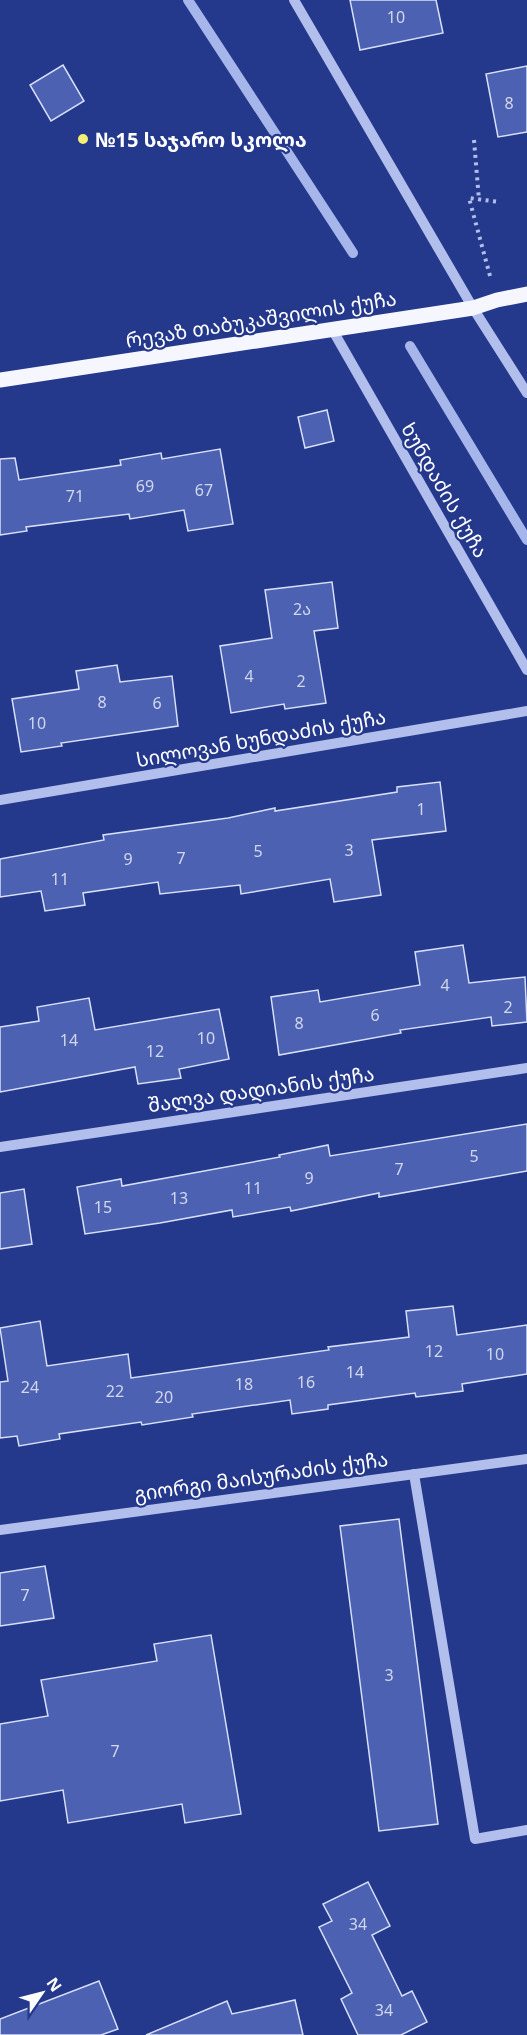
<svg xmlns="http://www.w3.org/2000/svg" width="527" height="2035" font-family="'Noto Sans','Noto Sans Georgian',sans-serif">
	<style>
		.lines { fill: none; stroke-linecap: round; stroke-linejoin: round }
		.stream { stroke: #a6b6eb; stroke-width: 10 }
		.building { fill: #4c61b2; stroke: #d6def8; stroke-width: 1.5 }
		.path { stroke: #b2beeb; stroke-width: 4; stroke-dasharray: 3 4.5; stroke-linecap: butt }
		.minor { stroke: #b2beeb; stroke-width: 10 }
		.major { stroke: #f6f7fe; stroke-width: 15 }
		.poi-dot { fill: #f5ef75; stroke: #24388c; stroke-width: 2 }
		.labels { text-anchor: middle; dominant-baseline: central; stroke-width: 4.5; stroke-linejoin: round; paint-order: stroke }
		.number-label { font-size: 16px; fill: #d2d8ec }
		.poi-label { font-size: 20px; font-weight: bold; fill: #fff; stroke: #24388c; text-anchor: start }
		.street-label { font-size: 20px; fill: #fff; stroke: #24388c }
	</style>
	<rect width="100%" height="100%" fill="#24388c"/>
	<g class="lines">
		<g class="stream">
			<path d="M188 0 353 253"/>
			<path d="M410 346 527 540"/>
		</g>
	</g>
	<g class="building">
		<path d="M350 0H436L443 33 360 50Z"/>
		<path d="M63 65 84 101 51 121 30 85Z"/>
		<path d="M527 66V132L498 137 486 74Z"/>
		<path d="M327 410 334 441 305 448 298 417Z"/>
		<path d="M220 449 233 524 188 531 184 510 130 519 129 514 26 527 27 531 0 535V459L15 458 19 480 121 465 120 460 161 453 162 459Z"/>
		<path d="M332 582 338 628 314 631 326 703 285 709 284 704 231 713 220 646 272 638 265 590Z"/>
		<path d="M117 665 120 682 172 676 178 726 61 743 62 746 21 752 12 699 79 689 76 671Z"/>
		<path d="M440 782 446 831 372 840 381 895 334 902 330 879 241 894 240 885 160 894 158 882 83 893 85 905 45 911 41 891 0 897V859L104 840 103 835 228 818 275 808V811L397 792V787Z"/>
		<path d="M463 945 469 983 525 977 527 1022 492 1026 491 1017 400 1030 401 1033 279 1055 271 997 318 990 320 1002 420 985 415 952Z"/>
		<path d="M89 998 95 1030 219 1009 229 1059 179 1069 181 1078 138 1084 135 1067 0 1092V1027L39 1021 37 1007Z"/>
		<path d="M527 1124V1171L379 1197V1193L291 1211 290 1207 233 1217 232 1210 160 1223 85 1234 77 1187 121 1179 122 1186 280 1157 279 1155 328 1145 330 1156Z"/>
		<path d="M24 1189 32 1244 0 1249V1193Z"/>
		<path d="M453 1306 457 1335 527 1325V1374L462 1384 463 1391 416 1397 415 1393 328 1405V1409L292 1414 290 1400 192 1414 193 1417 142 1425 141 1422 59 1434 60 1439 19 1446 17 1436 0 1438V1382L8 1381 0 1328 40 1321 47 1366 128 1354 131 1378 329 1350 328 1347 409 1337 406 1311Z"/>
		<path d="M399 1519 438 1824 379 1831 340 1526Z"/>
		<path d="M45 1566 54 1618 0 1626V1573Z"/>
		<path d="M211 1635 241 1814 185 1823 182 1804 68 1823 63 1790 0 1801V1724L48 1716 41 1680 157 1661 154 1644Z"/>
		<path d="M368 1882 390 1926 372 1935 402 1996 412 1991 427 2022 401 2035H358L341 1999 352 1993 319 1927 332 1921 323 1904Z"/>
		<path d="M99 1981 118 2029 101 2035H0V2019Z"/>
		<path d="M295 2000 303 2035H146L227 2001 232 2014Z"/>
	</g>
	<g class="lines">
		<g class="path">
			<path d="M474 140 479 200"/>
			<path d="M490 276 469 198 499 202"/>
		</g>
		<g class="minor">
			<path d="M294 0 473 308 527 393"/>
			<path d="M332 329 527 670"/>
			<path d="M0 800 527 711"/>
			<path d="M0 1147 527 1068"/>
			<path d="M414 1474 475 1839 527 1830"/>
			<path d="M0 1530 527 1459"/>
		</g>
		<path class="major" d="M0 380 473 308 497 300 527 294"/>
	</g>
	<circle class="poi-dot" cx="83" cy="139" r="6"/>
	<g class="labels">
		<g class="number-label">
			<text x="396" y="17">10</text>
			<text x="509" y="103">8</text>
			<text x="145" y="486">69</text>
			<text x="204" y="490">67</text>
			<text x="75" y="496">71</text>
			<text x="302" y="609">2ა</text>
			<text x="249" y="676">4</text>
			<text x="301" y="681">2</text>
			<text x="102" y="702">8</text>
			<text x="157" y="703">6</text>
			<text x="37" y="723">10</text>
			<text x="421" y="809">1</text>
			<text x="349" y="850">3</text>
			<text x="258" y="851">5</text>
			<text x="181" y="858">7</text>
			<text x="128" y="859">9</text>
			<text x="60" y="879">11</text>
			<text x="445" y="985">4</text>
			<text x="508" y="1007">2</text>
			<text x="375" y="1015">6</text>
			<text x="299" y="1023">8</text>
			<text x="206" y="1038">10</text>
			<text x="69" y="1040">14</text>
			<text x="155" y="1051">12</text>
			<text x="474" y="1156">5</text>
			<text x="399" y="1169">7</text>
			<text x="309" y="1178">9</text>
			<text x="253" y="1188">11</text>
			<text x="179" y="1198">13</text>
			<text x="103" y="1207">15</text>
			<text x="434" y="1351">12</text>
			<text x="495" y="1354">10</text>
			<text x="355" y="1372">14</text>
			<text x="306" y="1382">16</text>
			<text x="244" y="1384">18</text>
			<text x="30" y="1387">24</text>
			<text x="115" y="1391">22</text>
			<text x="164" y="1397">20</text>
			<text x="25" y="1595">7</text>
			<text x="389" y="1675">3</text>
			<text x="115" y="1751">7</text>
			<text x="358" y="1924">34</text>
			<text x="384" y="2010">34</text>
		</g>
		<g class="poi-label">
			<text x="95" y="139">№15 საჯარო სკოლა</text>
		</g>
		<g class="street-label">
			<text transform="translate(261 319) rotate(-9)">რევაზ თაბუკაშვილის ქუჩა</text>
			<text transform="translate(445 490) rotate(60)">ხუნდაძის ქუჩა</text>
			<text transform="translate(261 738) rotate(-10)">სილოვან ხუნდაძის ქუჩა</text>
			<text transform="translate(261 1089) rotate(-8)">შალვა დადიანის ქუჩა</text>
			<text transform="translate(261 1476) rotate(-8)">გიორგი მაისურაძის ქუჩა</text>
		</g>
	</g>
	<g transform="translate(42 1993) rotate(55)" stroke="#24388c" stroke-width="4.5" paint-order="stroke">
	<path d="M0-4.5L10 22L0 15L-10 22Z" fill="#ffffff"/>
	<text y="-9" font-size="16" font-weight="bold" text-anchor="middle" fill="#ffffff">N</text>
	</g>
</svg>
